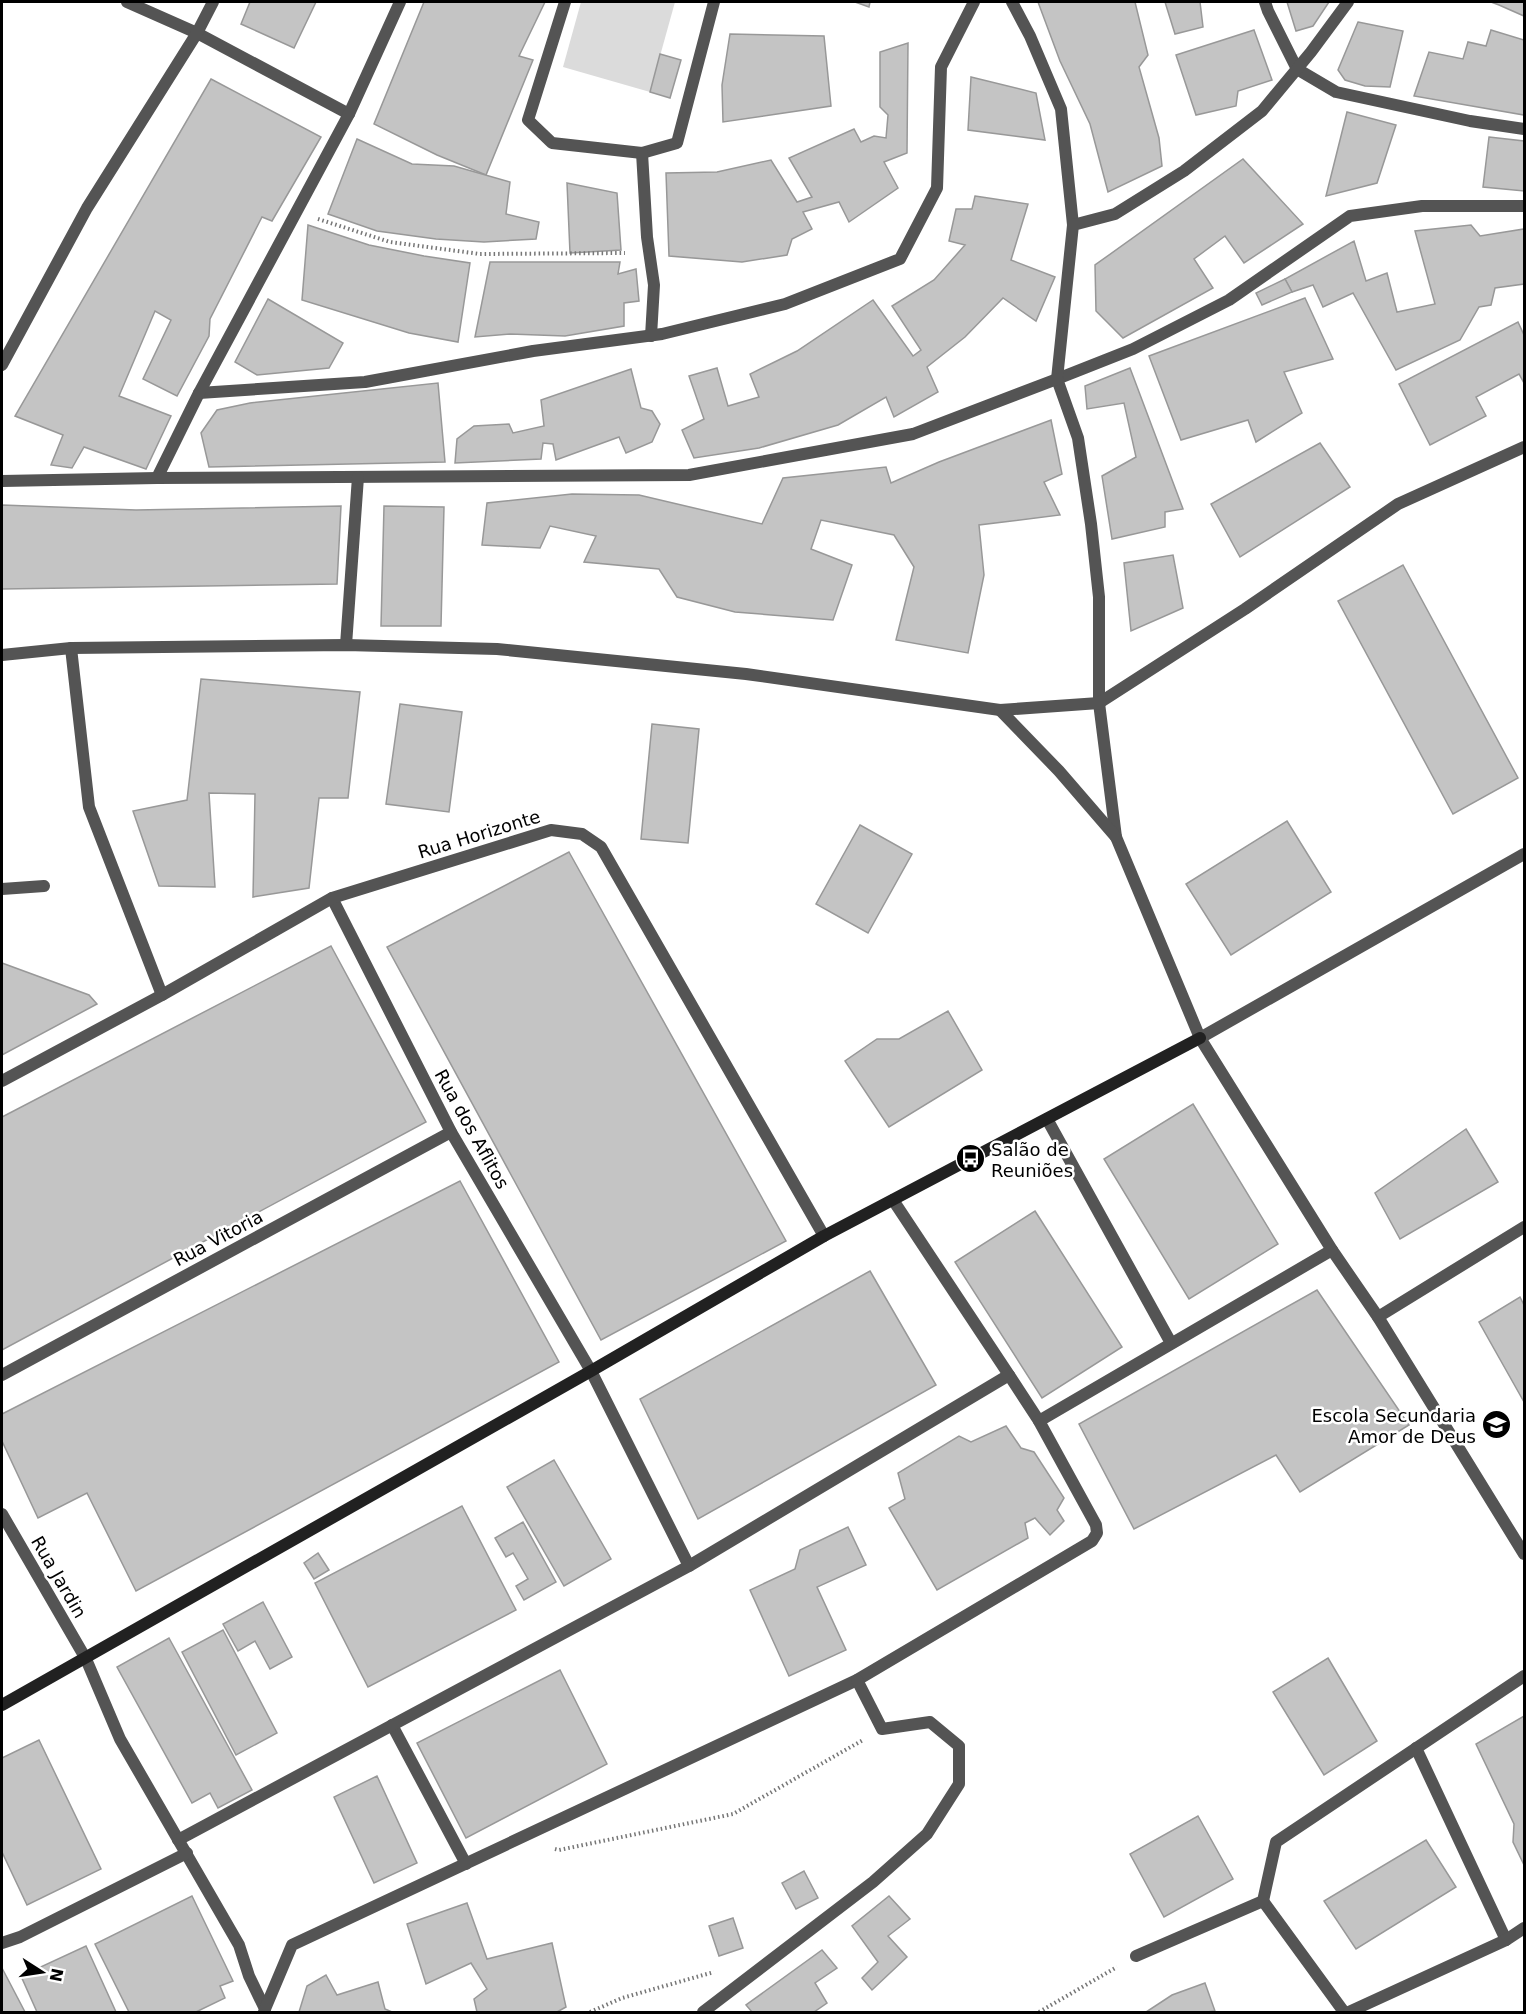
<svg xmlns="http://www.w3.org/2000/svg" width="1526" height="2014" font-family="'DejaVu Sans',sans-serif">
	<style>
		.green { fill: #dbdbdb }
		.building { fill: #c4c4c4; stroke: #989898; stroke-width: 1.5 }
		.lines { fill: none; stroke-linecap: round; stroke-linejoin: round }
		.path { stroke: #767676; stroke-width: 4; stroke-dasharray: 1.5 3; stroke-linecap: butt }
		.lane { stroke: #545454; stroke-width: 12 }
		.street { stroke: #545454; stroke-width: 12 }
		.secondary { stroke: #212121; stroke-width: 12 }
		.labels { text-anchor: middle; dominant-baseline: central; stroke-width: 5; stroke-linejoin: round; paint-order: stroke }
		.street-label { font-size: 18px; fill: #000; stroke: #fff }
		.poi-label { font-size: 18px; fill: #000; stroke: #fff; text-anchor: start }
	</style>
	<rect width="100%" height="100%" fill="#fff"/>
	<path class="green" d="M581 2H675L650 92 563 67Z"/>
	<g class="building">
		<path d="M250 2H316L294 48 241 24Z"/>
		<path d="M424 2H545L519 56 533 60 486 175 437 155 374 124Z"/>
		<path d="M855 2H870L869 7Z"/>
		<path d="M1038 2H1135L1148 55 1139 67 1159 138 1162 166 1108 192 1090 124 1060 61Z"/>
		<path d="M1165 2H1200L1203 27 1175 34Z"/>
		<path d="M1287 2H1329L1313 26 1296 31Z"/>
		<path d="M1491 2H1524V16L1499 5Z"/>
		<path d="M1358 22 1403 31 1390 87 1365 86 1345 80 1338 70Z"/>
		<path d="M1254 30 1272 80 1238 91 1236 106 1196 115 1176 55Z"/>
		<path d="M1491 30 1524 40V115L1414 96 1429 52 1463 59 1468 42 1486 46Z"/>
		<path d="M730 34 824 36 831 106 723 122 722 85Z"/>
		<path d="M908 43 907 153 884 162 898 188 849 222 839 202 803 212 812 229 792 239 787 255 742 262 669 256 666 173 717 172 771 160 797 202 812 197 789 158 854 129 861 142 874 136 886 138 888 115 880 107V52Z"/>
		<path d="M660 54 681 60 670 98 650 92Z"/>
		<path d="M971 77 1036 93 1045 140 968 130Z"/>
		<path d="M211 79 321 137 272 221 262 217 210 319 209 336 177 396 143 379 171 320 155 311 119 396 171 416 146 469 84 447 72 468 51 465 63 435 15 416Z"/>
		<path d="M1347 112 1396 125 1377 183 1326 196Z"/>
		<path d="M1489 137 1524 141V191L1483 187Z"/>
		<path d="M357 139 412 164 454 166 510 182 506 214 539 222 536 239 484 242 436 239 377 231 328 214Z"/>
		<path d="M1243 159 1303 224 1244 263 1225 236 1194 259 1213 288 1123 338 1096 311 1095 265Z"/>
		<path d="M567 183 617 193 621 250 570 253Z"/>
		<path d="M975 196 1028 204 1011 260 1055 277 1036 321 1003 298 965 337 927 367 938 392 894 417 886 397 838 425 759 448 694 458 682 430 704 419 689 376 717 368 728 406 759 397 750 374 797 351 873 300 913 356 921 350 892 306 934 280 965 245 949 241 956 209H972Z"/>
		<path d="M308 225 369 245 424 256 470 263 458 342 409 333 302 300Z"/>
		<path d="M1471 225 1480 236 1524 229V284L1495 288 1491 305 1479 307 1460 340 1396 370 1353 293 1323 307 1313 285 1292 292 1285 279 1354 241 1366 281 1387 273 1397 312 1435 304 1415 231Z"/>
		<path d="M490 262H620L618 274 636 269 639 301 624 303V326L565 336 510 334 475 337Z"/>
		<path d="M1285 279 1292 292 1262 305 1256 293Z"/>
		<path d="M1305 298 1333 359 1284 372 1302 413 1256 442 1248 420 1181 440 1149 356Z"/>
		<path d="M268 299 343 343 329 368 257 375 235 362Z"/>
		<path d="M1518 322 1524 335V383L1519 374 1476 397 1486 416 1430 445 1399 384Z"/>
		<path d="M1130 368 1183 509 1165 512V527L1112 539 1102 476 1136 457 1124 403 1087 409 1085 386Z"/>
		<path d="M631 369 641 408 652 411 660 424 652 442 626 453 619 437 556 460 553 444 543 443 541 459 455 463 457 439 474 426 509 424 513 433 544 426 541 400Z"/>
		<path d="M438 383 445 462 209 467 201 433 217 410 250 403Z"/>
		<path d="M1051 420 1062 474 1044 482 1060 515 979 525 984 575 968 653 896 640 914 567 894 535 821 520 811 549 852 565 833 620 735 612 677 597 659 569 584 562 596 536 550 526 540 548 482 545 487 503 572 494 639 495 762 524 783 478 886 467 891 483 939 462Z"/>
		<path d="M1320 443 1350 487 1240 557 1211 504Z"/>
		<path d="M2 505 136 510 341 506 337 584 2 589Z"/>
		<path d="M384 506 444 507 441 626H381Z"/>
		<path d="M1173 555 1183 608 1131 631 1124 563Z"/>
		<path d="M1403 565 1518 778 1453 814 1338 601Z"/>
		<path d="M201 679 360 692 348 798H319L309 888 253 897 255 794 209 793 215 887 159 886 133 811 187 800Z"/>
		<path d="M400 704 462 712 449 812 386 804Z"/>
		<path d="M652 724 699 729 688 843 641 839Z"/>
		<path d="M1287 821 1331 892 1231 955 1186 884Z"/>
		<path d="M860 825 912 854 868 933 816 904Z"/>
		<path d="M569 852 786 1241 601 1340 387 947Z"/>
		<path d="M331 946 426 1122 2 1350V1117Z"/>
		<path d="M2 963 89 995 97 1004 2 1055Z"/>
		<path d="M948 1011 982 1070 889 1127 845 1061 877 1039H899Z"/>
		<path d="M1193 1104 1278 1244 1189 1299 1104 1159Z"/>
		<path d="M1466 1129 1498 1182 1400 1239 1375 1193Z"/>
		<path d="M460 1181 559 1362 136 1591 87 1493 38 1518 2 1441V1414Z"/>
		<path d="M1035 1211 1122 1347 1042 1398 955 1262Z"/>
		<path d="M870 1271 936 1385 698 1519 640 1399Z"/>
		<path d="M1317 1290 1409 1425 1300 1492 1276 1455 1134 1529 1079 1424Z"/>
		<path d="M1520 1297 1524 1305V1402L1479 1322Z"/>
		<path d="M1006 1426 1021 1448 1034 1452 1064 1498 1057 1510 1064 1521 1050 1535 1035 1518 1025 1523 1028 1538 937 1590 889 1508 905 1499 898 1473 959 1436 971 1442Z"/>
		<path d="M554 1460 611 1559 564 1586 507 1487Z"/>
		<path d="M462 1506 516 1610 368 1687 315 1583Z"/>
		<path d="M523 1522 556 1582 524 1600 516 1586 528 1579 513 1553 506 1557 495 1538Z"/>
		<path d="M848 1527 866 1565 817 1587 846 1650 789 1676 750 1590 795 1569 800 1550Z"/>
		<path d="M318 1553 329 1570 314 1579 304 1563Z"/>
		<path d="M263 1602 292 1657 270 1669 255 1641 238 1651 223 1624Z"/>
		<path d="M223 1630 277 1733 236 1755 182 1652Z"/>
		<path d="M169 1638 252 1790 218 1808 210 1793 192 1803 117 1667Z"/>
		<path d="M1328 1658 1377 1741 1324 1775 1273 1692Z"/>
		<path d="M560 1670 607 1764 466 1838 417 1743Z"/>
		<path d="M1524 1716V1865L1513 1842 1514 1824 1476 1744Z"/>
		<path d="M39 1740 101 1869 27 1905 2 1852V1758Z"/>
		<path d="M377 1776 417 1863 374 1883 334 1797Z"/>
		<path d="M1198 1816 1233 1879 1164 1917 1130 1854Z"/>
		<path d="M1426 1840 1456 1887 1356 1949 1324 1901Z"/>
		<path d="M804 1871 818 1898 796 1909 782 1883Z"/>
		<path d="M192 1896 233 1981 220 1986 225 1998 196 2012H129L95 1944Z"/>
		<path d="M889 1896 910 1919 888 1936 907 1957 872 1990 862 1978 878 1962 852 1926Z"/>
		<path d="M467 1903 487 1959 552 1943 566 2007 557 2012H477L474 1999 487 1989 471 1963 426 1984 407 1924Z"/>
		<path d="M733 1918 743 1948 719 1956 709 1926Z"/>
		<path d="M86 1946 116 2012H37L21 1976Z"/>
		<path d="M822 1950 837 1968 815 1983 827 2003 814 2012H752L746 2005Z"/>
		<path d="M2 1968 25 2012H2Z"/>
		<path d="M326 1975 337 1995 378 1982 385 2009 392 2012H299L307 1986Z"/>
		<path d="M1205 1983 1215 2011 1206 2012H1146L1172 1995Z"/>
	</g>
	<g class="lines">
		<g class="path">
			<path d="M318 219 390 242 480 254 625 253"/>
			<path d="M555 1849 559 1850 733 1814 863 1740"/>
			<path d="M590 2012 622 1998 714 1972"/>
			<path d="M1039 2012 1117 1967"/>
		</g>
		<g class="lane">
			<path d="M565 2 528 120 552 143 642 153 677 143 714 2"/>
			<path d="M1265 2 1268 11 1297 69 1336 92 1470 121 1524 129"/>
			<path d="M642 153 647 237 654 285 651 336"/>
			<path d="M1057 379 1133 349 1229 300 1350 216 1422 206H1524"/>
			<path d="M1047 1119 1171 1343"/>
			<path d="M893 1200 1009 1375"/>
			<path d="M591 1371 689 1566 1009 1375 1039 1421"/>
			<path d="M392 1725 466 1864"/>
			<path d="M1416 1748 1506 1940"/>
			<path d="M1263 1901 1344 2012"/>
			<path d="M1349 2012 1506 1940 1524 1928"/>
		</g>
		<g class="street">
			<path d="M127 2 197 33 349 114"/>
			<path d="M1012 2 1030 36 1061 109 1073 225"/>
			<path d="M1348 2 1311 52 1262 111 1184 171 1115 214 1073 225 1057 379 1078 438 1091 524 1099 597V703L1116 837 1200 1038 1332 1250 1378 1317 1524 1554"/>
			<path d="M2 365 87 208 197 33 213 2"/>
			<path d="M199 393 365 382 533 351 662 334 785 304 900 259 937 188 941 67 974 2"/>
			<path d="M157 478 199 393 349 114 400 2"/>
			<path d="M2 481 157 478 689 475 913 434 1057 379"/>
			<path d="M346 645 358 477"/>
			<path d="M71 648 89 807 162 995"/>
			<path d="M2 655 71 648 346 645 497 649 746 674 1000 710 1099 703 1245 609 1398 504 1524 447"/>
			<path d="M1000 710 1059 771 1116 837"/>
			<path d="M2 889 44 886"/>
			<path d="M332 898 451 1132 591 1371"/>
			<path d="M1200 1038 1524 854"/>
			<path d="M2 1081 162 995 332 898 551 830 582 834 601 847 824 1236"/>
			<path d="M1378 1317 1524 1227"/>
			<path d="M2 1375 451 1132"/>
			<path d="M2 1514 86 1659 120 1739 239 1945 249 1976 265 2009 264 2012"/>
			<path d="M178 1840 689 1566"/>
			<path d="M2 1943 20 1937 187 1853"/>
			<path d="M1136 1956 1263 1901 1276 1842 1524 1676"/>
			<path d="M265 2009 292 1945 857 1680 1092 1541 1097 1533 1096 1525 1039 1421 1332 1250"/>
			<path d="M703 2012 873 1882 927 1834 959 1784V1746L930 1722 882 1729 857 1680"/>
		</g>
		<path class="secondary" d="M2 1705 591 1371 824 1236 1200 1038"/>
	</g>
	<defs>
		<symbol id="bus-disc" viewBox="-11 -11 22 22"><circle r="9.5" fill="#000" stroke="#fff"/><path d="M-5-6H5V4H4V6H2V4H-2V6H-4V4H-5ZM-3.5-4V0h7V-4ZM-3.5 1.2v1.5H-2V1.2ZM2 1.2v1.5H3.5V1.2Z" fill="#fff"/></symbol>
		<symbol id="school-disc" viewBox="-11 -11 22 22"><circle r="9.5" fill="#000" stroke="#fff"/><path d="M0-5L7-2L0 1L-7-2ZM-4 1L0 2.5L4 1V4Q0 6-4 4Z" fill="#fff"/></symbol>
	</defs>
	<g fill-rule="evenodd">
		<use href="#bus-disc" x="954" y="1142" width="33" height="33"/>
		<use href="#school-disc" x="1480" y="1408" width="33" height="33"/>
	</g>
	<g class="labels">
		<g class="street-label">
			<text transform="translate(479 834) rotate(-17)">Rua Horizonte</text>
			<text transform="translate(472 1129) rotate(61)">Rua dos Aflitos</text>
			<text transform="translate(218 1238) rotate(-28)">Rua Vitoria</text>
			<text transform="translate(59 1577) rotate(60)">Rua Jardin</text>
		</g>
		<g class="poi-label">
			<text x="991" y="1149">Salão de<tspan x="991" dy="21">Reuniões</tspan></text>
			<text x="1476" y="1415" text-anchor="end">Escola Secundaria<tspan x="1476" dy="21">Amor de Deus</tspan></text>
		</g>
	</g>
	<rect width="1526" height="2014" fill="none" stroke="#000000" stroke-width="6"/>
	<g transform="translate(42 1972) rotate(102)" stroke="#ffffff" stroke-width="4.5" paint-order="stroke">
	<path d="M0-4.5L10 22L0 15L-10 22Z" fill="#000000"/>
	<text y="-9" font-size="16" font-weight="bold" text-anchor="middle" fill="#000000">N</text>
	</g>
</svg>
